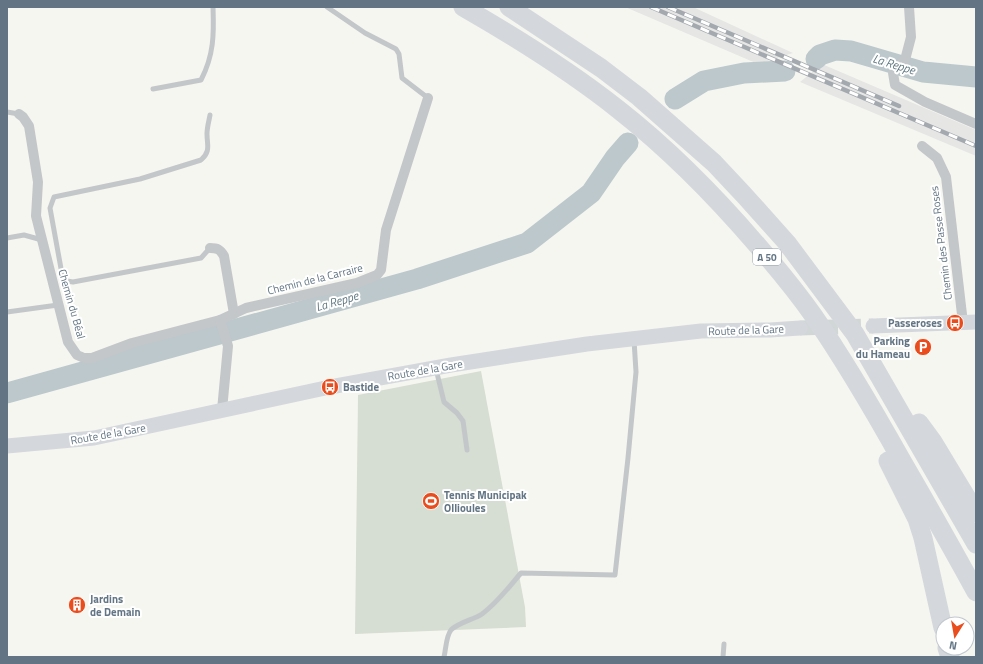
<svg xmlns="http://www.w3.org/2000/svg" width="983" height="664" font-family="'Titillium Web',sans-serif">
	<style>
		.built { fill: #e6e7e5 }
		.green { fill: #d6ddd2 }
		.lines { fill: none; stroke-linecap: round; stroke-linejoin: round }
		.river { stroke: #bcc8cc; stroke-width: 21 }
		.secondary-tunnel { stroke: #d1d6d6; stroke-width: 15; stroke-dasharray: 15 8; stroke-linecap: butt }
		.lane { stroke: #c3c7ca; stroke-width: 5 }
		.street { stroke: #c3c7ca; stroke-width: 10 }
		.secondary { stroke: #d4d8dd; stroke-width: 15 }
		.highway { stroke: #d4d8dd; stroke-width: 19 }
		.rail-casing { stroke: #a3a9af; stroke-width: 4.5 }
		.rail { stroke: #fff; stroke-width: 3; stroke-dasharray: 9; stroke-linecap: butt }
		.labels { text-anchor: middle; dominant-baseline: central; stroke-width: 4; stroke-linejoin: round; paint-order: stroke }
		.shield { fill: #fff; stroke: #929ea9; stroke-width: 1 }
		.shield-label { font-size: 10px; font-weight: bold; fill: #637584 }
		.street-label { font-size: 11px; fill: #637584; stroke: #fff }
		.poi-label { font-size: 11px; font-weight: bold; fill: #637584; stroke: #fff; text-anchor: start }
		.water-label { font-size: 12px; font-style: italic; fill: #5f7781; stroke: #fff }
	</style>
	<rect width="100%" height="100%" fill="#f6f6f1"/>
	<g class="built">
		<path d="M625 7H693L793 53 758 64Z"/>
		<path d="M822 64 976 130V156L800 82Z"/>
	</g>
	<path class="green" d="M481 371 525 607 526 627 355 634 358 395Z"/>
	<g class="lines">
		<g class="river">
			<path d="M816 59 820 55 835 50 851 51 923 72 976 77"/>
			<path d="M675 99 704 81 744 73 785 71"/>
			<path d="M7 393 417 279 527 243 591 193 615 158 628 143"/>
		</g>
		<path class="secondary-tunnel" d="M800 328 873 326"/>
		<g class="lane">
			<path d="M327 7 365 33 396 49 399 54 402 78 428 98"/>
			<path d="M153 89 201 80C214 55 214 34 213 7"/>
			<path d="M7 112 19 114"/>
			<path d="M7 238 24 235 42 240"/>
			<path d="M210 248 201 258 73 282 67 281 62 274 50 208 54 197 140 179 201 160C211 151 207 145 207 134 207 127 209 121 210 115"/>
			<path d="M7 312 58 305"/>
			<path d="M436 369 444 402 457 413 463 421 467 450"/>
			<path d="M444 657C446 649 446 636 451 630 459 622 473 620 482 614 497 603 509 587 521 573L615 575 628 458 636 372 634 340"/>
			<path d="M723 657 724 644"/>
		</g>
		<g class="street">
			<path d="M909 7 911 37 905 60 893 73 895 85 925 102 976 124"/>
			<path d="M19 114 23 117 29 126 38 182 36 216 68 342 77 355 84 358H92L132 343 220 320 246 308 357 283 377 275 381 270 386 230 428 98"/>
			<path d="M922 146 937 158 946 177 963 323"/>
			<path d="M210 248C217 248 220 249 224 256L234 314"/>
			<path d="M220 320 228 346 222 410"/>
		</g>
		<g class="secondary">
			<path d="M873 326 976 322"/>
			<path d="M7 446 94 438 330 387 451 365 587 344 701 331 770 330 800 328"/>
		</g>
		<g class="highway">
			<path d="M463 7C517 38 570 71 619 110 670 150 716 197 758 246 777 268 796 291 813 315 845 361 874 411 902 461 927 504 952 548 976 592"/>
			<path d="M509 7 601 68 639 97 714 163 744 195 787 243 855 334 976 544"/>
			<path d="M919 423 933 442 976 513"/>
			<path d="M888 461 917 519 923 538 943 628"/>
			<path d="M947 648 950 657"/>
		</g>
		<defs>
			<g id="rail">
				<path d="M651 7 976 146"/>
				<path d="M668 7 899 106"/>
			</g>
		</defs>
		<use href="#rail" class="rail-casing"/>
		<use href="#rail" class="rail"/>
	</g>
	<defs>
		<symbol id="bus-disc" viewBox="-11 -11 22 22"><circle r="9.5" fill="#ea4d1d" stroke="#fff"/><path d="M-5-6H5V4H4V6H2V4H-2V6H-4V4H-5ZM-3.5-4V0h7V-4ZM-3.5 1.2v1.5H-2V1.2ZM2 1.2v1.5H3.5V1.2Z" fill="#fff"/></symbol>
		<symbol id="parking-disc" viewBox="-11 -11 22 22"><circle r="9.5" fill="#ea4d1d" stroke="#fff"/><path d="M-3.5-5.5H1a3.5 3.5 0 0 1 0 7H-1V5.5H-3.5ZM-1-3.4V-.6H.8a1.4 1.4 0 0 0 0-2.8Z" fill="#fff"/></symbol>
		<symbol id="stadium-disc" viewBox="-11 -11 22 22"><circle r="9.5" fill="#ea4d1d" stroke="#fff"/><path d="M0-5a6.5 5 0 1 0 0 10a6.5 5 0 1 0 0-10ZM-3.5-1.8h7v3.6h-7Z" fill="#fff"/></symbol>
		<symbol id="building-disc" viewBox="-11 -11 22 22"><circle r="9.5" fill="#ea4d1d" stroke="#fff"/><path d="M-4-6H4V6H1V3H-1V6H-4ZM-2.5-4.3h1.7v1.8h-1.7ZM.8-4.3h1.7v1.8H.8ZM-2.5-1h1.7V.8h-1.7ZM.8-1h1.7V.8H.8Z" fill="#fff"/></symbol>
	</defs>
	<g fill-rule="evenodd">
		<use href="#bus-disc" x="945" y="313" width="20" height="20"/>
		<use href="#parking-disc" x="913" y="337" width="20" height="20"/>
		<use href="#bus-disc" x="320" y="377" width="20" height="20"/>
		<use href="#stadium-disc" x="421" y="491" width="20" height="20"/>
		<use href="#building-disc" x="67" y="595" width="20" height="20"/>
	</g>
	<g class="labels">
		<rect class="shield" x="753" y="249" width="28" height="16" rx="3"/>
		<g class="shield-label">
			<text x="767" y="257">A 50</text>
		</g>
		<g class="street-label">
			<text transform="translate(941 243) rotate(-97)">Chemin des Passe Roses</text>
			<text transform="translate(315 279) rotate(-14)">Chemin de la Carraire</text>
			<text transform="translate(72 304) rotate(74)">Chemin du Béal</text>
			<text transform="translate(746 330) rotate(-2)">Route de la Gare</text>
			<text transform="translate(425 370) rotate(-10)">Route de la Gare</text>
			<text transform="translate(108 434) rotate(-10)">Route de la Gare</text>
		</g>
		<g class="poi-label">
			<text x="942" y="323" text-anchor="end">Passeroses</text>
			<text x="910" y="341" text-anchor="end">Parking<tspan x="910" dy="13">du Hameau</tspan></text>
			<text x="343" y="387">Bastide</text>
			<text x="444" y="495">Tennis Municipak<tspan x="444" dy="13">Ollioules</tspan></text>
			<text x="90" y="599">Jardins<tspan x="90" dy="13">de Demain</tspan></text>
		</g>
		<g class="water-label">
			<text transform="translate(894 64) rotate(17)">La Reppe</text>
			<text transform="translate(337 301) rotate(-16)">La Reppe</text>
		</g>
	</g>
	<rect width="983" height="664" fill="none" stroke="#637584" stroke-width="16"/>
	<g transform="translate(955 636) rotate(191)"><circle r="19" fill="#ffffff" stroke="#c1c8ce"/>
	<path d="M0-3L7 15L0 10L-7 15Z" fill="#ea4d1d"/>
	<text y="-6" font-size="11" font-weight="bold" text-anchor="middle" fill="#637584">N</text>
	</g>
</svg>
